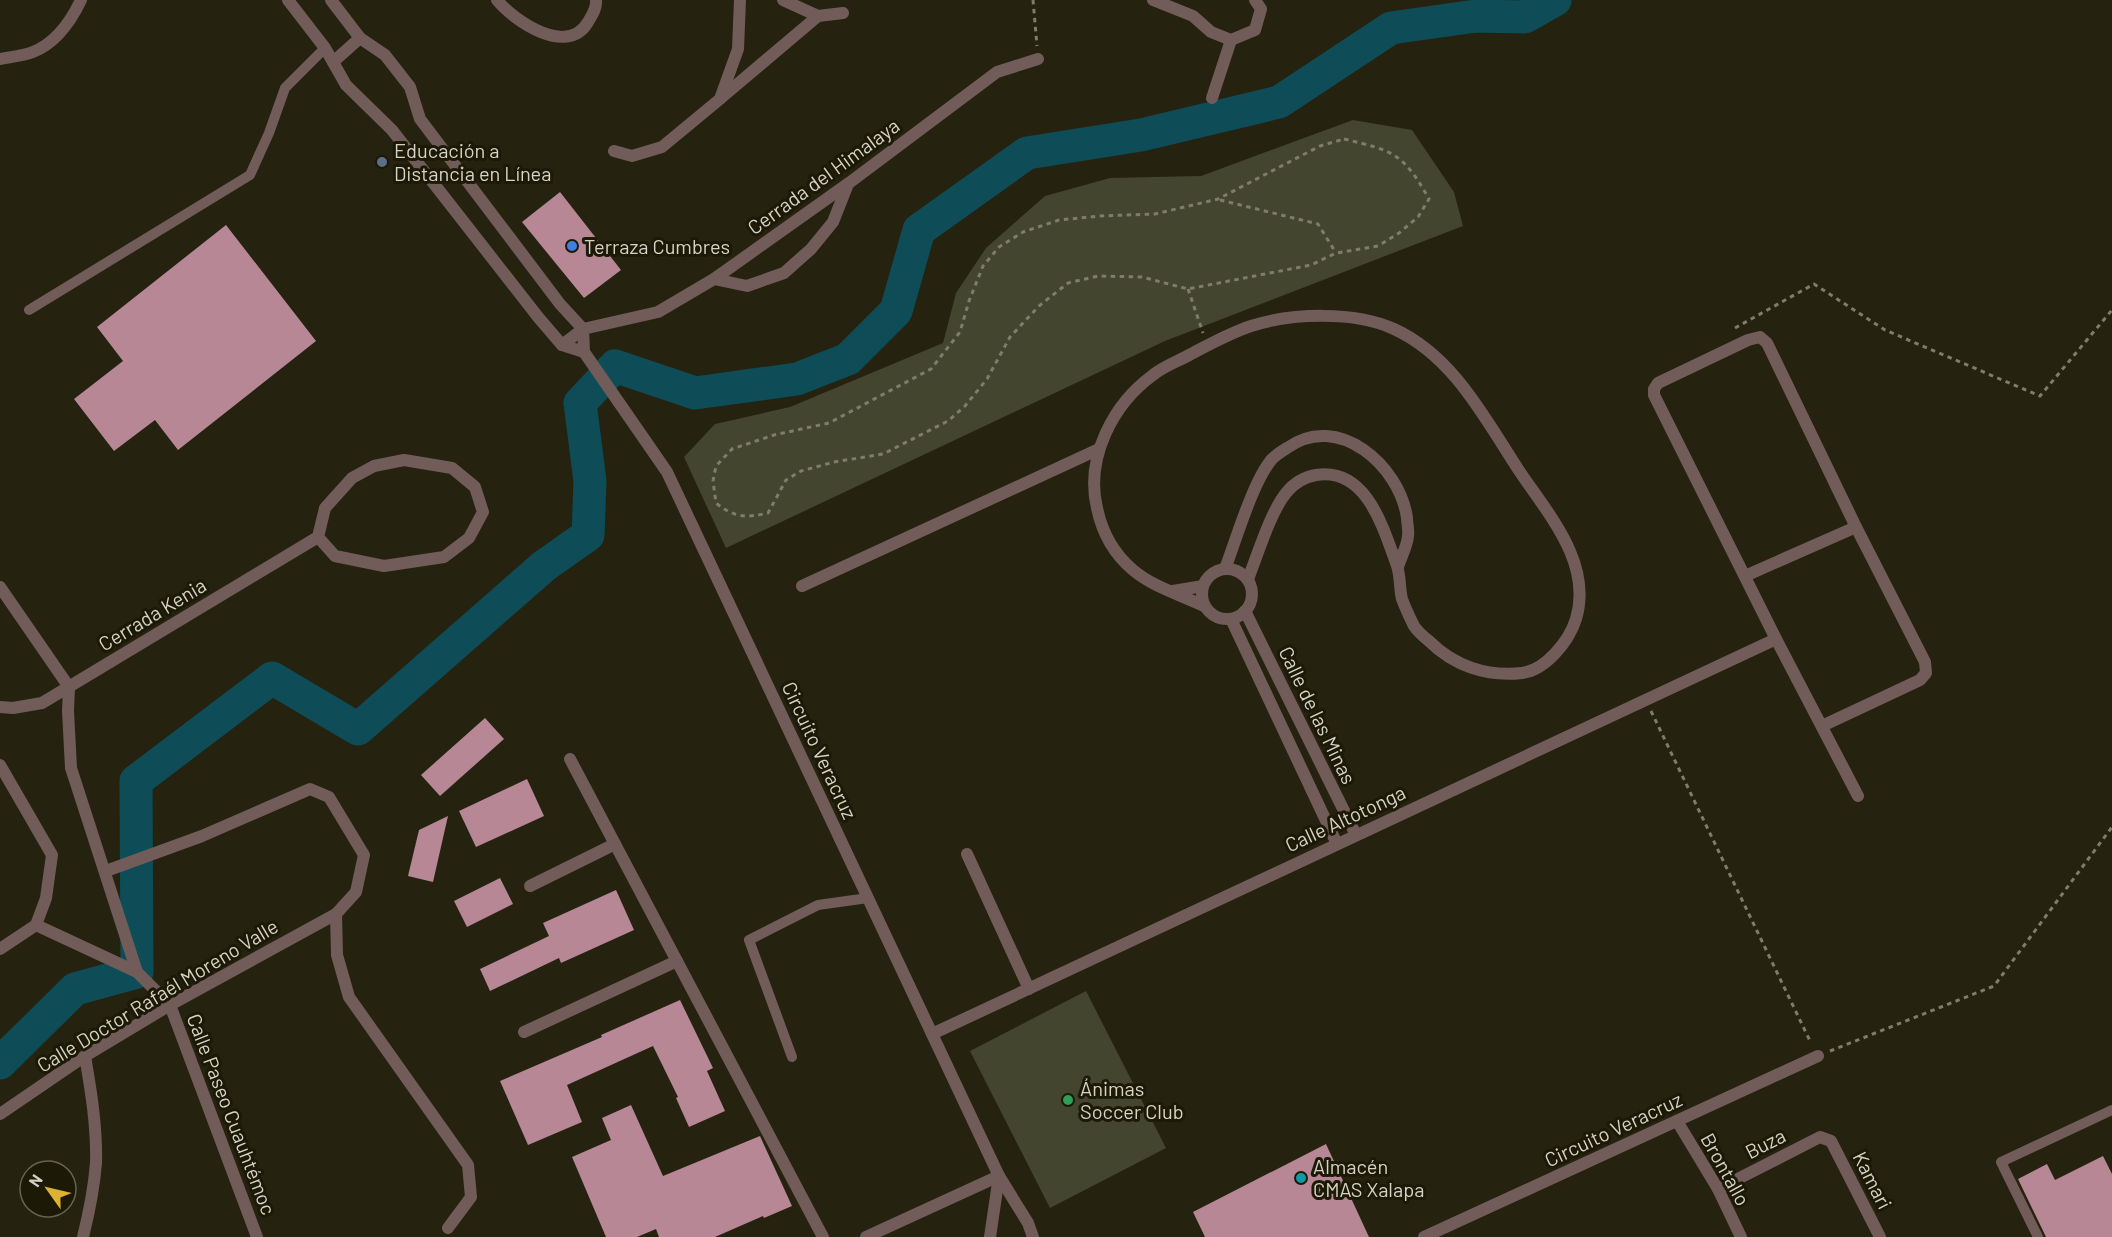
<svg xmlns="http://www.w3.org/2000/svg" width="2112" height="1237" font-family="Barlow,sans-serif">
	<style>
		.green { fill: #43452e }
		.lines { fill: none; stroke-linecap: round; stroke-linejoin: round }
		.river { stroke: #0e4d57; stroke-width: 33 }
		.building { fill: #b78796 }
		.path { stroke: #7f7c6d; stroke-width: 3; stroke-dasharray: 4.5 4.5; stroke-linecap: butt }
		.service { stroke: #715c5a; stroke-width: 10 }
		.minor { stroke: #715c5a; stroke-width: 12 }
		.tertiary { stroke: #715c5a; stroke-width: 12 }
		.service-dot { fill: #5c6f8a; stroke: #1d1907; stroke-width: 2 }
		.shop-dot { fill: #3f7fe0; stroke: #1d1907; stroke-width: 2 }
		.leisure-dot { fill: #2e9e5b; stroke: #1d1907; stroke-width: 2 }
		.culture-dot { fill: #0f9aa8; stroke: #1d1907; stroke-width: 2 }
		.labels { text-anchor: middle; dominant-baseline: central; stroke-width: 6; stroke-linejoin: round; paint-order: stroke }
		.poi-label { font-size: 20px; fill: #d5d2c7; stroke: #1d1907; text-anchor: start }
		.street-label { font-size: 20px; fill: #d5d2c7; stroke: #1d1907 }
	</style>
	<rect width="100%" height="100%" fill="#262210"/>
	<g class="green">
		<path d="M1353 120 1412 130 1454 192 1463 226 1165 341 726 548 684 457 715 424 790 407 943 343 956 293 986 248 1045 196 1110 178 1201 176Z"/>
		<path d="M1086 991 1166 1148 1050 1208 970 1051Z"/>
	</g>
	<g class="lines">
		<path class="river" d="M0 1063 75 989 137 972 136 781 272 678 358 729 544 566 588 535 590 481 580 403 615 366 695 393 797 379 848 359 896 311 919 230 1027 153 1141 135 1279 102 1391 28 1476 16 1525 17 1555 0"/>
	</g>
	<g class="building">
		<path d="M560 192 621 270 584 298 522 222Z"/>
		<path d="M226 225 316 341 178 450 155 420 114 451 74 399 123 361 97 327Z"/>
		<path d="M485 718 504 739 440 796 421 775Z"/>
		<path d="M527 779 544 816 476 847 459 811Z"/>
		<path d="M448 816 433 882 408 876 419 830Z"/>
		<path d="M500 878 513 904 467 927 454 901Z"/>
		<path d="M616 890 634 930 561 963 559 958 490 991 480 969 549 936 543 923Z"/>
		<path d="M680 1000 713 1068 707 1071 725 1111 689 1127 676 1098 678 1097 653 1046 567 1085 582 1122 528 1145 500 1081 602 1037 601 1035Z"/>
		<path d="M631 1105 663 1176 760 1136 792 1206 764 1218 763 1216 715 1237H659L656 1229 637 1237H606L572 1157 611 1140 602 1118Z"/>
		<path d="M1326 1144 1369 1237H1205L1193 1212Z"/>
		<path d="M2103 1156 2112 1174V1237H2046L2018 1179 2047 1164 2055 1180Z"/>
	</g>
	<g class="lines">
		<g class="path">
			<path d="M1033 0 1037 46"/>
			<path d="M1344 139C1394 151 1403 153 1429 199L1418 217 1399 233 1378 246 1336 253 1311 265 1188 289 1142 277 1098 276 1068 283 1039 306 1010 337 987 379 965 406 948 421 883 454 834 462 801 471 786 480 768 513C745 518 735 518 716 503L713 481 716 466 732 449 774 435 829 423 931 369 960 332 969 301 983 266 999 247 1023 232 1059 220 1100 216 1155 214 1218 199 1320 146Z"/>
			<path d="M1220 200 1318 224 1336 253"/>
			<path d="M1188 289 1203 333"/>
			<path d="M1735 328 1814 284 1885 330 2040 396 2112 310"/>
			<path d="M1651 711 1811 1043"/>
			<path d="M1830 1051 1994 986 2112 827"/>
		</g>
		<g class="service">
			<path d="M29 310 250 175 269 133 285 88 325 48"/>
			<path d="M792 1057 749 940 818 905 868 898"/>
			<path d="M2038 1237 2001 1162 2112 1110"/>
		</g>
		<g class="minor">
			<path d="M497 0C515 22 568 57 588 22 592 15 597 8 596 0"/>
			<path d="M783 0 818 16 843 13"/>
			<path d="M1153 0 1193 16 1211 32 1231 40 1255 30 1261 9 1255 0"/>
			<path d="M0 59C10 57 23 56 33 52 56 43 71 21 81 0"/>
			<path d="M721 98 818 16"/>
			<path d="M1212 98 1231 40"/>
			<path d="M614 151 632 156 662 147 720 99 738 49 740 0"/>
			<path d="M714 279 747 286 784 273 811 249 833 222 848 184"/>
			<path d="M562 345 583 329 658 312 714 279 849 183 997 72 1038 59"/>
			<circle cx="1227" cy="594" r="25"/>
			<path d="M1225 569C1236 540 1253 481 1272 459 1276 455 1282 451 1287 448 1338 411 1400 466 1407 518 1407 524 1409 531 1408 536 1407 547 1401 557 1398 567"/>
			<path d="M1745 576 1856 527"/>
			<path d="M802 586 1099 449"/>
			<path d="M0 587 69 687 68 711 71 768 137 972 170 1005 257 1237"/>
			<path d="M1173 591 1203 586"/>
			<path d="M1204 606C1181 595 1153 587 1133 570 1114 554 1102 532 1097 508 1085 458 1113 404 1153 375 1164 366 1179 361 1191 354 1210 344 1230 333 1251 326 1291 313 1355 311 1394 329 1453 356 1484 417 1518 469 1547 513 1593 562 1576 619 1569 641 1546 670 1522 673 1487 677 1454 666 1429 641 1424 637 1418 632 1414 626 1410 618 1405 607 1402 599 1399 587 1401 575 1396 563 1383 527 1366 467 1316 475 1304 477 1294 483 1286 493 1270 513 1258 554 1248 579"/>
			<path d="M1245 611 1356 835"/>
			<path d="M1231 619 1337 844"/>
			<path d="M0 707 13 708 42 703 318 537 325 508 352 478 374 466 404 460 452 468 475 487 483 512 469 538 444 557 384 566 335 556 318 537"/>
			<path d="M1822 726 1920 680 1926 673 1925 662 1856 527 1767 343 1760 337 1748 340 1658 383 1654 389V395L1776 639 1858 796"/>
			<path d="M570 759 823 1237"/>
			<path d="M0 765 52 855 46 898 36 925 0 949"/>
			<path d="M967 854 1029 989"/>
			<path d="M530 886 615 844"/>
			<path d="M336 914 337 955 349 997 468 1165 471 1197 448 1228"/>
			<path d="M36 925 137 972"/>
			<path d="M524 1032 677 961"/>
			<path d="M932 1034 1776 639"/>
			<path d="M0 1114 85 1056 170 1005 336 914 356 892 364 855 329 797 310 789 202 836 106 871"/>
			<path d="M1677 1121 1718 1189 1741 1237"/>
			<path d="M1718 1189 1820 1137 1831 1141 1880 1237"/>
			<path d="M83 1237C89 1213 94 1188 96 1163 97 1127 91 1091 85 1056"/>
			<path d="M866 1237 999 1176"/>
			<path d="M1424 1237 1818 1056"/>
		</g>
		<g class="tertiary">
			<path d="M288 0 325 48 346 85 392 130 538 317 562 345 584 352"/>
			<path d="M331 0 360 38 385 55 410 87 420 119 560 304 583 329 584 352 667 472 999 1176 1028 1223 1033 1237"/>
			<path d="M333 62 360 38"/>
			<path d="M990 1237 999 1176"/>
		</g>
	</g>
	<circle class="service-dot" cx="382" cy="162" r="6"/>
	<circle class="shop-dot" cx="572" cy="246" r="6"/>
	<circle class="leisure-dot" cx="1068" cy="1100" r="6"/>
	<circle class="culture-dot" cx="1301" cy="1178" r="6"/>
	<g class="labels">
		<g class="poi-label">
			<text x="394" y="150">Educación a<tspan x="394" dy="23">Distancia en Línea</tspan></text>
			<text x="584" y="246">Terraza Cumbres</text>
			<text x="1080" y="1088">Ánimas<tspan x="1080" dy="23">Soccer Club</tspan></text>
			<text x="1313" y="1166">Almacén<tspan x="1313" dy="23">CMAS Xalapa</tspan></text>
		</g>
		<g class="street-label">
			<text transform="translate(823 176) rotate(-36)">Cerrada del Himalaya</text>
			<text transform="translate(152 614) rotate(-31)">Cerrada Kenia</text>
			<text transform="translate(1318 715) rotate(64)">Calle de las Minas</text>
			<text transform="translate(820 750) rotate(65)">Circuito Veracruz</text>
			<text transform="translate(1345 818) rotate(-25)">Calle Altotonga</text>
			<text transform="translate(157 995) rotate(-31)">Calle Doctor Rafaél Moreno Valle</text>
			<text transform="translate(232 1114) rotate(69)">Calle Paseo Cuauhtémoc</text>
			<text transform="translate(1613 1129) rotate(-25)">Circuito Veracruz</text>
			<text transform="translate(1765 1143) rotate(-27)">Buza</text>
			<text transform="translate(1726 1169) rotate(61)">Brontallo</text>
			<text transform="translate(1873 1180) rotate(63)">Kamari</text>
		</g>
	</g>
	<g transform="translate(48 1189) rotate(304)"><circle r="28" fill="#1d1907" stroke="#676354" stroke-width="1.5"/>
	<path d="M0-4.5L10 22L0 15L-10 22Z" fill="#ddb133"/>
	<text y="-9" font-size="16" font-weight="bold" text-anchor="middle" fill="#d5d2c7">N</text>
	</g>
</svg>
